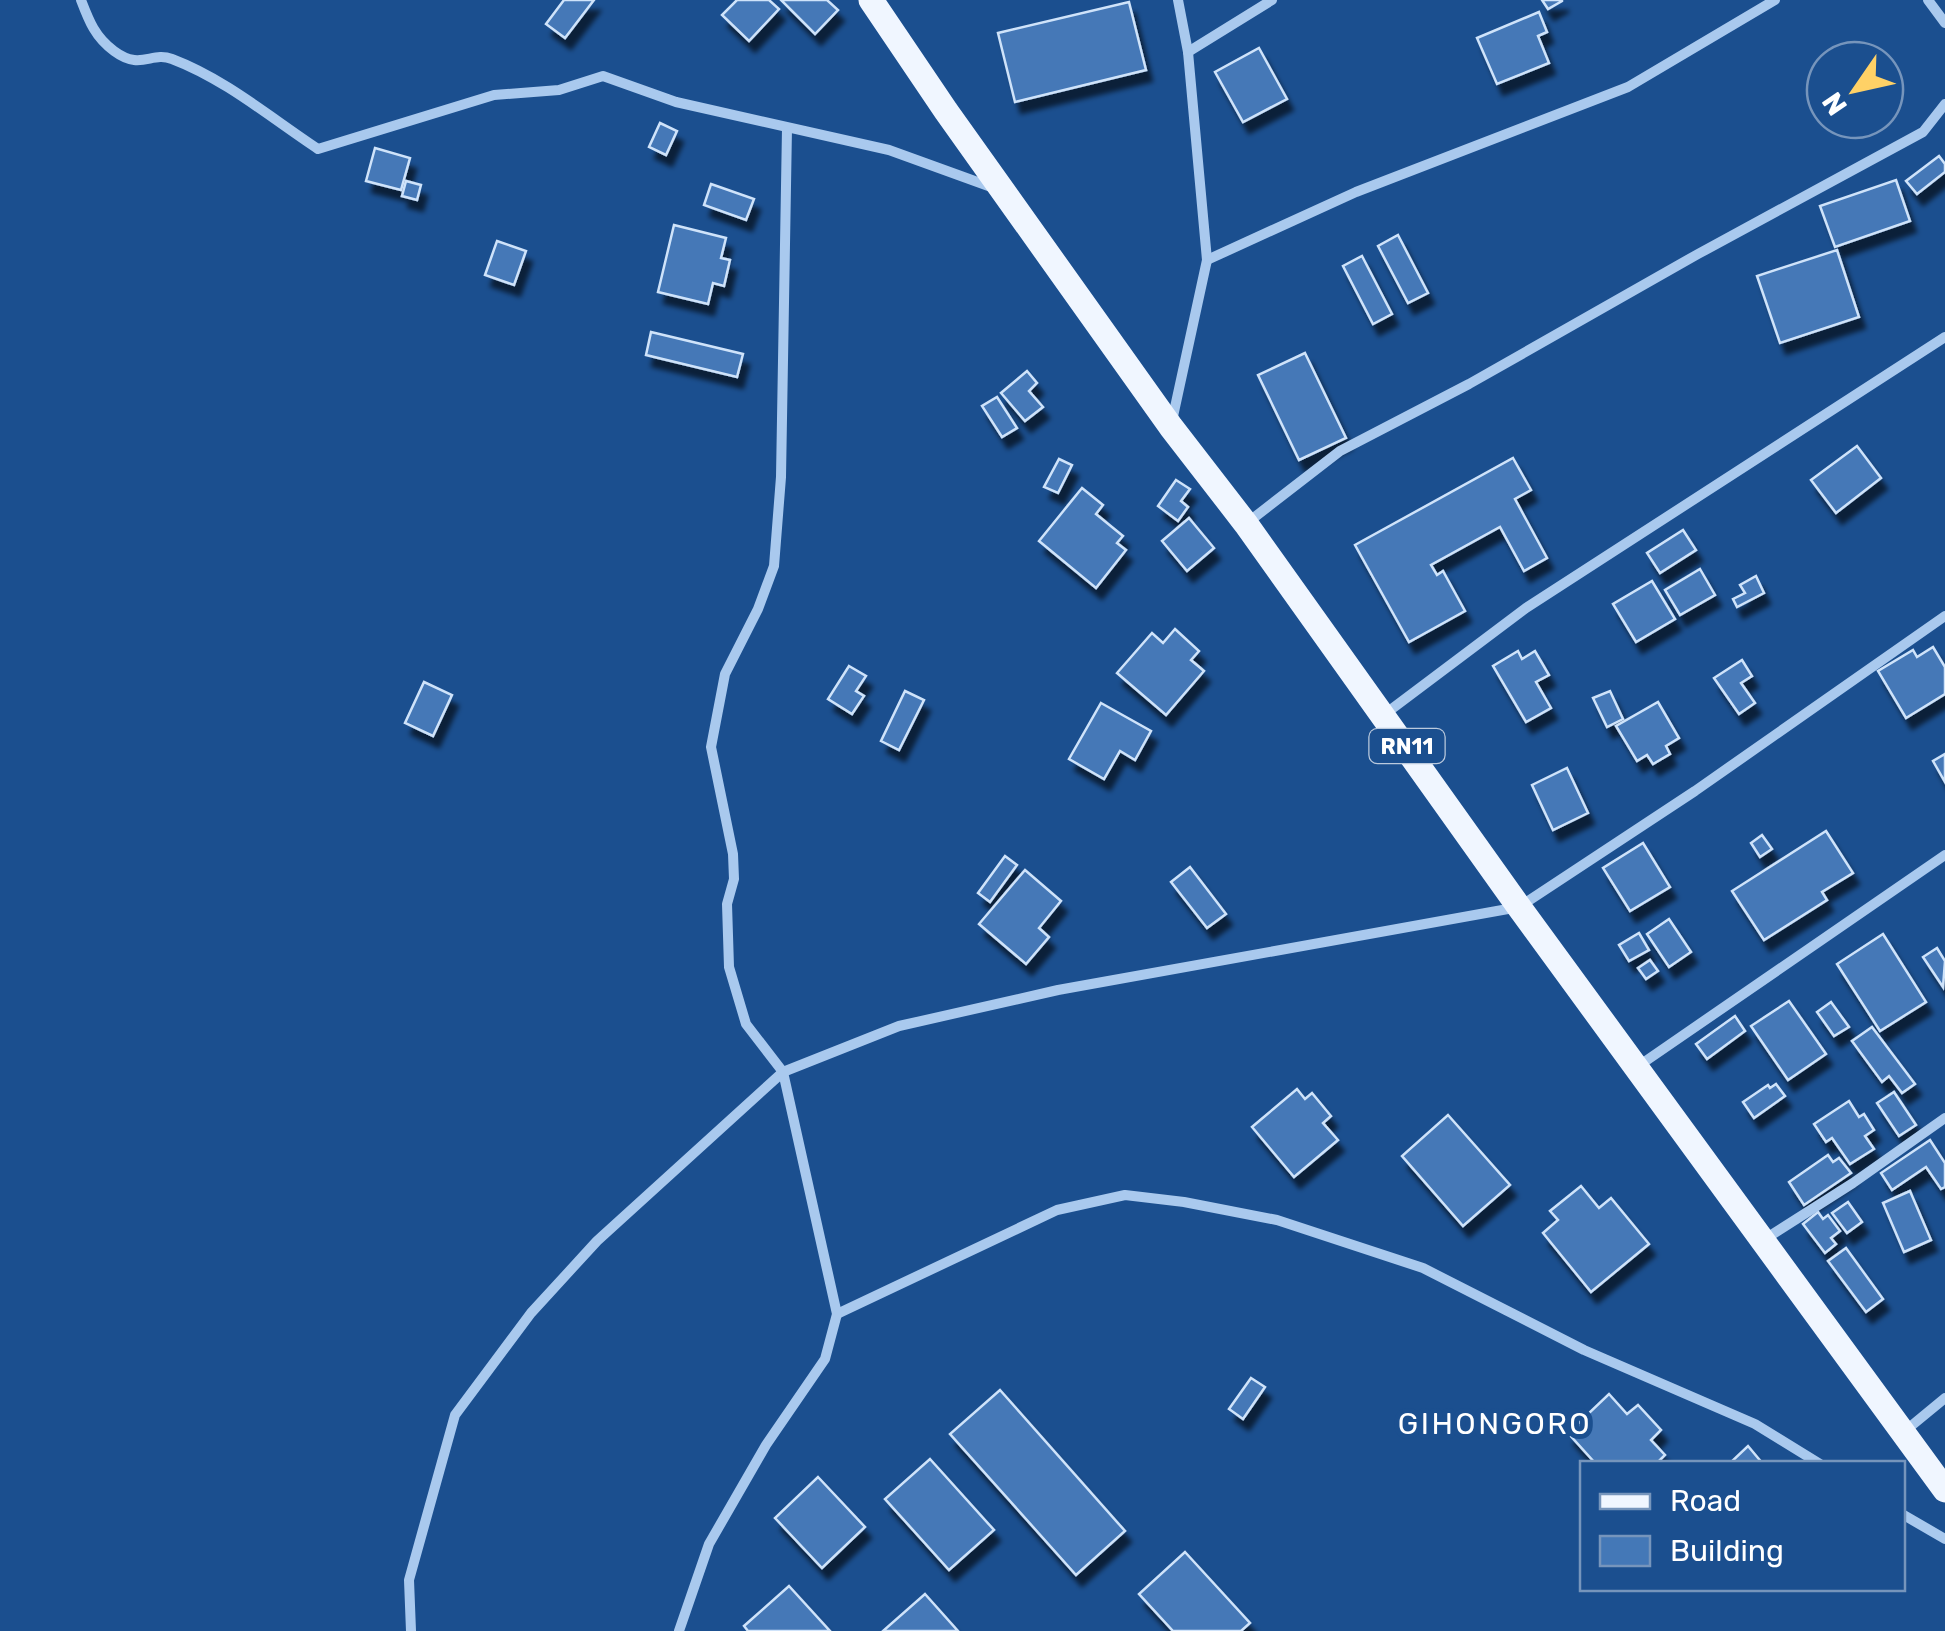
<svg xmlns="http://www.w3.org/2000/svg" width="1945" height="1631" font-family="Rubik,sans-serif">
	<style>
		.building { fill: #4478b7; stroke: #cfe3fa; stroke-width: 2.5; filter: url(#shadow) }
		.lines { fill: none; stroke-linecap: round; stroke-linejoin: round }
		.street { stroke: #a9c9ee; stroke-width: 10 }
		.primary { stroke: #f0f6ff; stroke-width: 25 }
		.labels { text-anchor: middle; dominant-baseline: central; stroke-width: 10; stroke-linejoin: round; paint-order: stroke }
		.shield { fill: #1b4f8f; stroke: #bbcadd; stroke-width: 2.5 }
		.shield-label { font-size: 22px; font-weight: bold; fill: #fff }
		.quarter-label { font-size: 30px; letter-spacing: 2.5px; fill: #fff; stroke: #1b4f8f }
	</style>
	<defs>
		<filter id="shadow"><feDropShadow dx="6" dy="11" stdDeviation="2.5" flood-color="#0009"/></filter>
	</defs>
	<rect width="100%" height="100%" fill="#1b4f8f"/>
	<g class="building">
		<path d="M564 0H594L565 38 546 24Z"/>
		<path d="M737 0H769L779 9 749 41 722 15Z"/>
		<path d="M781 0H827L838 10 815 34Z"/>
		<path d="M1542 0H1562V1L1548 9Z"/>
		<path d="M1129 2 1146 70 1015 102 998 33Z"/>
		<path d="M1539 12 1547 32 1538 36 1549 63 1497 84 1477 38Z"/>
		<path d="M1259 48 1287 99 1243 122 1215 72Z"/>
		<path d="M660 123 677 131 666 155 649 147Z"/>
		<path d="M375 148 410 158 401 190 366 181Z"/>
		<path d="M1939 156 1945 164V172L1917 194 1906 181Z"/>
		<path d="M1896 180 1910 221 1835 247 1820 206Z"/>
		<path d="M406 181 421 185 417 200 402 196Z"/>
		<path d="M711 184 754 199 746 220 704 205Z"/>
		<path d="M674 225 726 238 721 258 730 260 724 286 713 283 708 304 658 292Z"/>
		<path d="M1398 235 1428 293 1408 303 1378 246Z"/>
		<path d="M497 241 526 251 514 285 485 275Z"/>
		<path d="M1837 250 1859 317 1780 343 1757 276Z"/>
		<path d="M1362 256 1392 314 1373 324 1343 266Z"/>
		<path d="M651 332 743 354 737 377 646 355Z"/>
		<path d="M1305 353 1346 438 1299 460 1258 375Z"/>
		<path d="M1027 371 1037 383 1029 391 1043 407 1025 421 1001 393Z"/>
		<path d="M997 397 1017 428 1002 437 982 406Z"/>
		<path d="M1857 446 1881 478 1836 513 1811 480Z"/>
		<path d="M1513 458 1531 490 1515 499 1547 558 1524 571 1500 527 1431 565 1437 575 1443 571 1465 611 1409 642 1355 545Z"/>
		<path d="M1059 459 1072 465 1058 493 1044 487Z"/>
		<path d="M1176 480 1190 489 1181 501 1188 507 1178 521 1158 506Z"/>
		<path d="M1082 488 1103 505 1096 514 1123 536 1117 543 1126 550 1096 588 1039 541Z"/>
		<path d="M1189 518 1214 548 1187 571 1162 541Z"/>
		<path d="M1683 530 1696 550 1660 573 1647 553Z"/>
		<path d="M1700 569 1715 595 1680 615 1665 590Z"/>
		<path d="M1756 576 1764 593 1737 607 1733 599 1745 593 1740 585Z"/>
		<path d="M1652 581 1675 619 1636 642 1613 604Z"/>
		<path d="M1175 629 1199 651 1191 660 1204 671 1166 715 1117 673 1152 633 1163 643Z"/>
		<path d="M1933 647 1945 667V694L1906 718 1878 671 1913 650 1917 657Z"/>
		<path d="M1518 651 1522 659 1535 651 1549 675 1536 682 1551 708 1526 722 1493 666Z"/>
		<path d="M1742 660 1752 676 1741 683 1755 703 1739 714 1714 678Z"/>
		<path d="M849 666 866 676 856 691 864 696 852 714 828 699Z"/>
		<path d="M424 682 452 695 433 736 405 723Z"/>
		<path d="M905 691 924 700 899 750 881 741Z"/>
		<path d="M1610 691 1623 719 1607 727 1593 698Z"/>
		<path d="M1658 702 1679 738 1666 746 1670 754 1653 764 1647 755 1637 761 1616 726Z"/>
		<path d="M1101 703 1151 731 1135 760 1120 751 1104 779 1069 759Z"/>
		<path d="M1945 754V782L1933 761Z"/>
		<path d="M1567 768 1588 813 1553 830 1532 785Z"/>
		<path d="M1826 831 1853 873 1822 892 1827 900 1764 940 1732 891Z"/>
		<path d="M1762 835 1772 849 1760 857 1751 843Z"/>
		<path d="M1643 843 1670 887 1630 911 1603 868Z"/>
		<path d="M1005 856 1017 865 990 902 978 893Z"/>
		<path d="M1190 867 1226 914 1207 928 1171 882Z"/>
		<path d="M1025 870 1061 901 1039 928 1049 937 1026 964 979 924Z"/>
		<path d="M1669 919 1691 952 1669 967 1647 934Z"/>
		<path d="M1639 933 1649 950 1629 961 1619 945Z"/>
		<path d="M1883 934 1926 1002 1880 1031 1837 964Z"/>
		<path d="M1937 948 1945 961 1943 987 1923 957Z"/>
		<path d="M1650 960 1658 971 1646 979 1638 968Z"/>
		<path d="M1789 1001 1826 1054 1788 1080 1751 1026Z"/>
		<path d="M1831 1002 1849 1027 1834 1036 1817 1012Z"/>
		<path d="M1735 1016 1745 1031 1707 1059 1696 1044Z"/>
		<path d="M1872 1027 1915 1084 1902 1093 1889 1076 1882 1082 1852 1041Z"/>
		<path d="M1776 1084 1785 1096 1754 1118 1743 1102 1768 1085 1770 1088Z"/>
		<path d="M1297 1089 1305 1099 1312 1093 1331 1116 1323 1123 1338 1140 1294 1177 1252 1127Z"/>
		<path d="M1894 1092 1916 1125 1899 1136 1877 1103Z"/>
		<path d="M1849 1101 1859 1117 1864 1114 1874 1130 1865 1136 1874 1149 1850 1164 1832 1138 1826 1142 1814 1124Z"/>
		<path d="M1448 1115 1510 1185 1463 1226 1402 1156Z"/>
		<path d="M1930 1140 1945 1163V1187L1941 1189 1926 1167 1892 1190 1881 1173Z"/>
		<path d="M1828 1155 1833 1162 1839 1158 1851 1173 1804 1205 1789 1182Z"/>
		<path d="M1581 1186 1599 1208 1611 1198 1649 1244 1591 1292 1543 1233 1558 1220 1550 1211Z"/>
		<path d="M1910 1191 1931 1240 1904 1252 1883 1203Z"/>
		<path d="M1848 1202 1862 1222 1847 1233 1832 1213Z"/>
		<path d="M1818 1212 1823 1219 1828 1215 1840 1231 1831 1238 1836 1244 1825 1253 1803 1224Z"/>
		<path d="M1846 1248 1883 1299 1866 1312 1828 1261Z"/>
		<path d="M1251 1378 1265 1387 1243 1419 1229 1409Z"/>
		<path d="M1000 1390 1125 1531 1076 1575 950 1434Z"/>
		<path d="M1609 1394 1627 1414 1638 1405 1661 1430 1651 1440 1665 1455 1656 1464H1596L1568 1433Z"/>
		<path d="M1748 1446 1763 1464H1729Z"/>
		<path d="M930 1459 994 1530 949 1570 885 1499Z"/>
		<path d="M818 1477 865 1527 822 1568 775 1518Z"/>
		<path d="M1185 1552 1250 1623 1241 1631H1173L1139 1594Z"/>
		<path d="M789 1586 830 1631H748L744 1626Z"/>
		<path d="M925 1594 958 1631H883Z"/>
	</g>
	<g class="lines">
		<g class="street">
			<path d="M81 0C89 21 95 37 114 51 141 71 151 51 172 59 225 79 271 118 318 149L494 95 559 90 603 76 676 102 889 150 994 188"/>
			<path d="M1928 0 1945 23"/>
			<path d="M1188 52 1272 0"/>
			<path d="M1207 260 1356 192 1628 87 1775 0"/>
			<path d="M1172 421 1207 260 1188 52 1178 0"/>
			<path d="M1247 523 1340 451 1469 384 1698 254 1923 132 1945 104"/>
			<path d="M1385 714 1526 608 1945 337"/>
			<path d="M1637 1067 1945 855"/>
			<path d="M1765 1239 1853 1183 1945 1118"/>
			<path d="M837 1314 1057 1210 1125 1195 1184 1202 1277 1220 1423 1268 1584 1350 1755 1424 1820 1464"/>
			<path d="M1905 1431 1945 1398"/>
			<path d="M1902 1514 1945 1539"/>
			<path d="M411 1631 409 1580 455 1415 531 1313 597 1241 783 1072 899 1026 1058 990 1519 907 1695 791 1945 616"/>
			<path d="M679 1631 709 1544 766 1445 825 1359 837 1314 783 1072 746 1024 729 967 727 904 734 879 733 854 711 747 725 674 758 609 774 566 781 477 787 128"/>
		</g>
		<path class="primary" d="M871 0 946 111 1171 427 1246 524 1519 907 1945 1490"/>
	</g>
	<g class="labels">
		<rect class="shield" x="1369.5" y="729" width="75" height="34" rx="8"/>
		<g class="shield-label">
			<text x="1407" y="746">RN11</text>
		</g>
		<g class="quarter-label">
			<text x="1495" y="1424">GIHONGORO</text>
		</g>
	</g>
	<rect x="1580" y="1461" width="325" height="130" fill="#1b4f8f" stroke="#7695bc" stroke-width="2.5"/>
	<rect x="1600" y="1494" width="50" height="15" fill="#f0f6ff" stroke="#7695bc" stroke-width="2.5"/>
	<text x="1670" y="1511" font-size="30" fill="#ffffff">Road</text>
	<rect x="1600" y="1536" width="50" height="30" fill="#4478b7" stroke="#7695bc" stroke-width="2.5"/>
	<text x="1670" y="1561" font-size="30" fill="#ffffff">Building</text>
	<g transform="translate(1855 90) rotate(236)"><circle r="48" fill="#1b4f8f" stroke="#7695bc" stroke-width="2.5"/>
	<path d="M0-8L18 38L0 25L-18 38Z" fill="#ffd166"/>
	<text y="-15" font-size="28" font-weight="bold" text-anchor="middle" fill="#ffffff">N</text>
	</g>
</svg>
